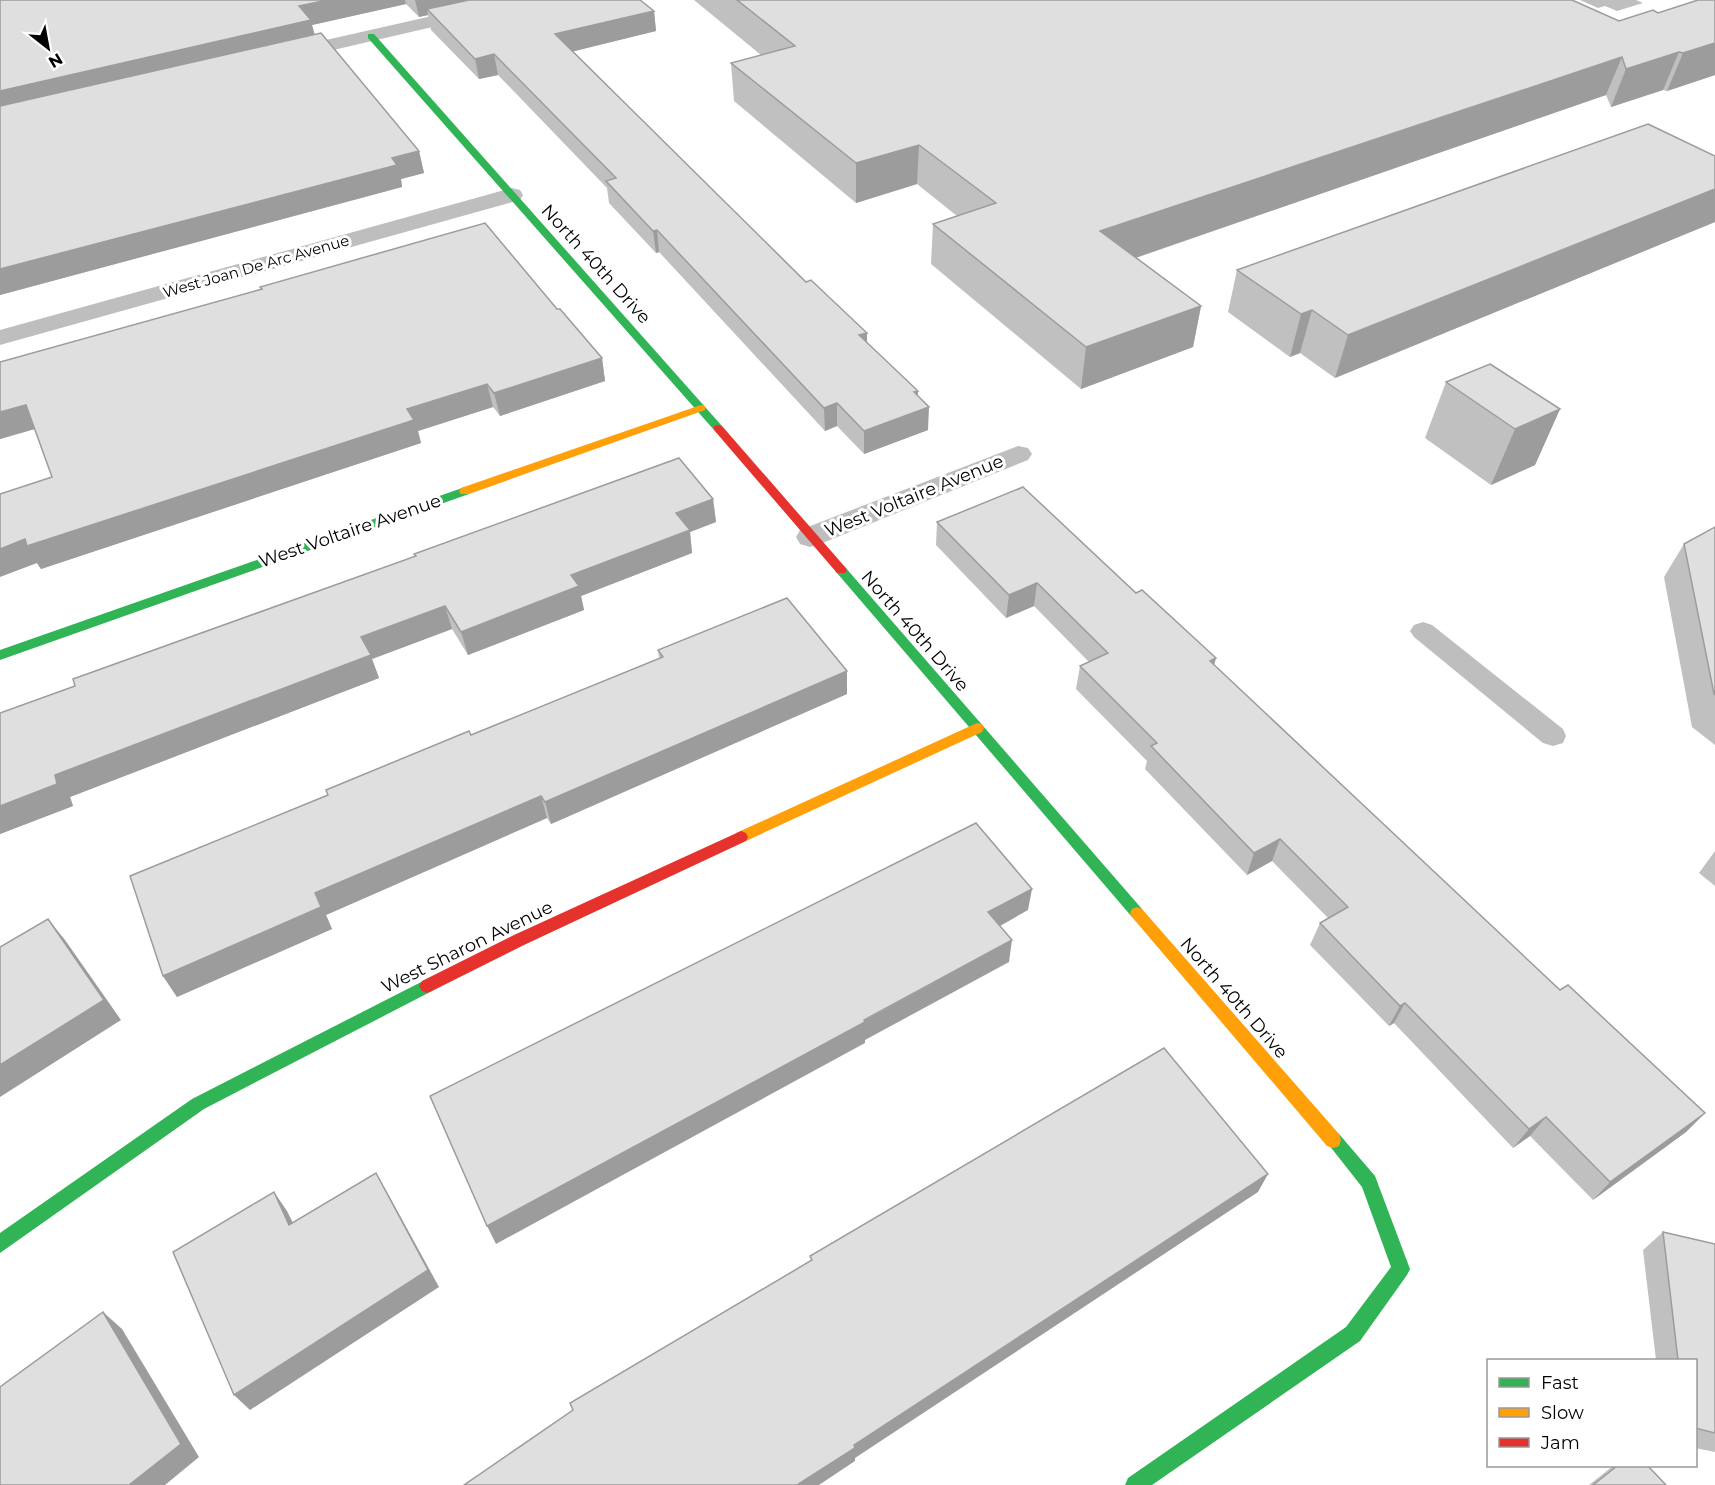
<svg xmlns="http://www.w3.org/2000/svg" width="1715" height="1485" font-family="Montserrat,sans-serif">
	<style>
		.water { fill: #bfbfbf }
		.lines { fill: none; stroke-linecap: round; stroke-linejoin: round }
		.lane { fill: #bebebe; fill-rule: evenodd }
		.street { fill: #bebebe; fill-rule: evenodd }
		.fast { fill: #30b455; fill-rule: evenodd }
		.slow { fill: #ff9f0a; fill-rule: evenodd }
		.jam { fill: #e5322d; fill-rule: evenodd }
		.wall { fill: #c0c0c0 }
		.shaded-wall { fill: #9c9c9c }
		.building { fill: #dfdfdf; stroke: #9c9c9c; stroke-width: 1.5 }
		.labels { text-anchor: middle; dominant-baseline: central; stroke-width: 6; stroke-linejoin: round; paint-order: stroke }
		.far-street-label { font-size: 15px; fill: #000; stroke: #fff }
		.street-label { font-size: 18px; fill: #000; stroke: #fff }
	</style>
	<rect width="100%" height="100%" fill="#fff"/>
	<path class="water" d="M1580 0H1636L1643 3 1617 11 1605 6 1598 8Z"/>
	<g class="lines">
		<path class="lane" d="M1423 622 1432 625 1563 729 1566 736 1563 743 1553 746 1543 743 1414 637 1410 631 1414 625Z"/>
		<g class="street">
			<path d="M503 0H536L533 4 527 5 286 61 279 59 276 55 279 51 286 49Z"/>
			<path d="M512 188 520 190 523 195 520 200 0 345V330Z"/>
			<path d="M1018 446 1028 448 1032 454 1028 460 820 544 810 547 800 544 796 537 800 530Z"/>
		</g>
		<g class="fast">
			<path d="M368 34H374L722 426V430H714L368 38Z"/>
			<path d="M465 487 469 488V494L0 660V650Z"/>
			<path d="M841 566 845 567 1142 909 1144 913 1142 917 1137 919 1132 917 837 573 835 570 837 567Z"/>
			<path d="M427 979 432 981 435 986 432 991 204 1109 0 1253V1233L192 1099Z"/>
			<path d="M1333 1132 1339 1134 1375 1176 1410 1269 1407 1275 1360 1341 1152 1485H1125L1128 1478 1346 1327 1391 1267 1362 1187 1325 1140 1327 1134Z"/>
		</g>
		<g class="slow">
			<path d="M701 405 705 406V410L469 494H461L459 491 461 488Z"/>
			<path d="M977 723 982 724 984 728 982 732 746 841H736L734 837 736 833Z"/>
			<path d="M1137 907 1142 909 1339 1134 1341 1140 1339 1146 1333 1148 1327 1146 1132 917 1130 913 1132 909Z"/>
		</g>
		<g class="jam">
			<path d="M718 425 722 426 845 567 847 570 845 573H837L714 430V426Z"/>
			<path d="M741 831 746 833 748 837 746 841 524 945 432 991 427 993 422 991 419 986 422 981 514 935Z"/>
		</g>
	</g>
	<g class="wall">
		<path d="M0 0H640L654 11 656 31 573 51 867 343 918 396 928 430 864 454 837 426 825 431 659 252 656 253 609 203 607 188 498 75 479 79 431 30 428 15 419 17 406 4 312 25 315 35 419 151 424 173 401 179 402 187 0 295Z"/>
		<path d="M694 0H1572L1619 21 1715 0V75L1667 91 1663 90 1611 107 1606 95 1136 258 1201 306 1193 347 1081 389 931 264 933 224 957 216 917 184 856 203 734 101 731 63 761 55Z"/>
		<path d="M1715 156V222L1335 378 1300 353 1290 357 1228 312 1237 270Z"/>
		<path d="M557 309 602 358 605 381 500 416 493 407 418 431 421 443 41 569 37 563 52 477 35 429 0 439V362Z"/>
		<path d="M1446 382 1560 409 1535 465 1491 485 1425 438Z"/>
		<path d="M713 499 716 522 690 532 692 553 581 596 584 610 468 655 452 629 372 659 379 678 70 797 73 806 0 834 75 686 415 557 414 554Z"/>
		<path d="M937 522 1136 593 1214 665 1560 990 1705 1113 1686 1132 1593 1200 1530 1136 1513 1148 1394 1023 1389 1026 1310 945 1320 923 1328 918 1272 861 1247 875 1145 769 1147 761 1076 689 1080 666 1089 662 1034 606 1006 618 936 545Z"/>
		<path d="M1715 527V745L1692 727 1664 577 1684 544Z"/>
		<path d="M658 650 847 694 551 824 547 818 326 915 332 929 177 997 163 976 328 795 471 735 659 658Z"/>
		<path d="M1715 851V886L1699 873Z"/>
		<path d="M1663 1232 1715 1244V1452L1695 1448V1360H1656L1643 1250Z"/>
		<path d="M1613 1466H1648L1666 1485H1589Z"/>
	</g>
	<g class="shaded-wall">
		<path d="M328 0H405L406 4 312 25 316 40 0 114V91L299 6Z"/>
		<path d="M415 0H493L427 9 428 15 419 17Z"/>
		<path d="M654 11 656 31 559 55 555 34Z"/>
		<path d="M1715 43V75L1667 91 1683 53Z"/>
		<path d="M1679 52 1663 90 1611 107 1626 69Z"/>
		<path d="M494 54 498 75 479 79 475 59Z"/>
		<path d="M1622 57 1606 95 1094 272 1100 231Z"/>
		<path d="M919 145 917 184 856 203V163Z"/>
		<path d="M419 151 424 173 401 179 402 187 0 295V269Z"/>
		<path d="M1715 189V222L1335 378 1348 335Z"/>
		<path d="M657 230 659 252 656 253 653 231Z"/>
		<path d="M1201 306 1193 347 1081 389 1086 347Z"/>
		<path d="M1312 310 1300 353 1290 357 1301 314Z"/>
		<path d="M867 333V356L859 335Z"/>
		<path d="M602 358 605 381 500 416 494 393Z"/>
		<path d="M487 384 493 407 418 431 421 443 41 569 37 563 0 577V549L25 539 407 409Z"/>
		<path d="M918 391 917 411 929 407 928 430 864 454V431L914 392Z"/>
		<path d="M837 403V426L825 431 824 408Z"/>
		<path d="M26 405 38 428 0 439V412Z"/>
		<path d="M1560 409 1535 465 1491 485 1515 429Z"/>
		<path d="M713 499 716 522 690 532 692 553 581 596 584 610 468 655 461 632 571 575 676 513Z"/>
		<path d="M1037 583 1034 606 1006 618 1009 595Z"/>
		<path d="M445 606 452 629 372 659 379 678 70 797 73 806 0 834V806L55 775 361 637Z"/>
		<path d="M1216 658 1210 681V661Z"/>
		<path d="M847 671V694L551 824 545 802Z"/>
		<path d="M541 796 547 818 326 915 332 929 177 997 163 976 315 893Z"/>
		<path d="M1280 839 1272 861 1247 875 1254 853Z"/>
		<path d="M1032 889 1028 910 986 934 988 912Z"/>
		<path d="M48 919 65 940 121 1020 0 1097V1065Z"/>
		<path d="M1012 940 1009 962 865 1040V1043L496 1244 487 1226Z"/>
		<path d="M1405 1003 1394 1023 1389 1026 1400 1006Z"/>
		<path d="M1705 1113 1686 1132 1593 1200 1610 1182Z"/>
		<path d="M1546 1117 1530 1136 1513 1148 1529 1129Z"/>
		<path d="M376 1173 387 1192 439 1287 250 1410 234 1395Z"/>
		<path d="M1268 1174 1258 1192 855 1458V1461L819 1485H797L854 1445Z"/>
		<path d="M274 1192 287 1211 303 1243 289 1225Z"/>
		<path d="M103 1312 122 1329 199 1457 165 1485H129Z"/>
	</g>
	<g class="building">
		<path d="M0 0H328L299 6 311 20 0 91Z"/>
		<path d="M469 0H640L654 11 555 34 806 282 811 280 867 333 859 335 918 391 914 392 929 407 864 431 837 403 824 408 657 230 653 231 606 181 616 178 494 54 475 59 427 9Z"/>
		<path d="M737 0H1572L1619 21 1653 10 1658 13 1698 0H1715V43L1683 53 1679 52 1626 69 1622 57 1100 231 1201 306 1086 347 933 224 996 203 919 145 856 163 731 63 795 46Z"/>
		<path d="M321 33 419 151 392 158 397 165 0 269V106Z"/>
		<path d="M1648 124 1715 156V189L1348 335 1312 310 1301 314 1237 270Z"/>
		<path d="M485 223 557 309H560L602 358 494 393 487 384 407 409 414 420 27 546 25 539 0 549V494L52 477 26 405 0 412V362L262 289 260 287Z"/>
		<path d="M1490 364 1560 409 1515 429 1446 382Z"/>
		<path d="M679 458 713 499 676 513 690 530 571 575 579 586 461 632 445 606 361 637 371 655 55 775 57 784 0 806V713L75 686 73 679 416 556 414 554Z"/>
		<path d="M1023 487 1136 593 1142 590 1216 658 1210 661 1560 990 1568 985 1705 1113 1610 1182 1546 1117 1529 1129 1405 1003 1400 1006 1320 923 1348 907 1280 839 1254 853 1151 746 1157 743 1080 666 1108 653 1037 583 1009 595 937 522Z"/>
		<path d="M1715 527V695L1714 694 1684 544Z"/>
		<path d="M787 598 847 671 545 802 541 796 315 893 321 907 163 976 130 876 328 795 326 790 469 731 471 735 663 657 658 650Z"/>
		<path d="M976 823 1032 889 988 912 1012 940 864 1020 865 1022 487 1226 430 1096Z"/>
		<path d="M48 919 104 1000 0 1065V947Z"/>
		<path d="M1164 1048 1268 1174 854 1445 855 1448 797 1485H464L573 1410 570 1403 812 1260 810 1256Z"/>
		<path d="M376 1173 428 1270 234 1395 173 1252 274 1192 289 1225Z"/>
		<path d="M1663 1232 1715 1244V1433L1695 1428V1360H1678Z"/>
		<path d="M103 1312 181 1444 129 1485H0V1387Z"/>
		<path d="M1617 1466H1648L1666 1485H1593Z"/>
	</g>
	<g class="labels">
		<g class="far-street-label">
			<text transform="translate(256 266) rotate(-16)">West Joan De Arc Avenue</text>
		</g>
		<g class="street-label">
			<text transform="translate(596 264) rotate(48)">North 40th Drive</text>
			<text transform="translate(914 496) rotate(-22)">West Voltaire Avenue</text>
			<text transform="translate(350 531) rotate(-19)">West Voltaire Avenue</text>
			<text transform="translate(915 631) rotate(49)">North 40th Drive</text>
			<text transform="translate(467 947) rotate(-26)">West Sharon Avenue</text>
			<text transform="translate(1234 998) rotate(49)">North 40th Drive</text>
		</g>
	</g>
	<rect x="1487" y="1359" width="210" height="108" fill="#ffffff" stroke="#999999" stroke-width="1.5"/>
	<rect x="1499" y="1378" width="30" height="9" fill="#30b455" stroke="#999999" stroke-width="1.5"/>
	<text x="1541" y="1389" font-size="18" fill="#000000">Fast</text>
	<rect x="1499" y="1408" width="30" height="9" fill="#ff9f0a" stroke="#999999" stroke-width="1.5"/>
	<text x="1541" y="1419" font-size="18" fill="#000000">Slow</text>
	<rect x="1499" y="1438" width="30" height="9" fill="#e5322d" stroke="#999999" stroke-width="1.5"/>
	<text x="1541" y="1449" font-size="18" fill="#000000">Jam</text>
	<g transform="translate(48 48) rotate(149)" stroke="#ffffff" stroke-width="4.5" paint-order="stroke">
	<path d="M0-4.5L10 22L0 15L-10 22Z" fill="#000000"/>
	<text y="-9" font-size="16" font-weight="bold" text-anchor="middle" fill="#000000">N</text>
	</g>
</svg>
